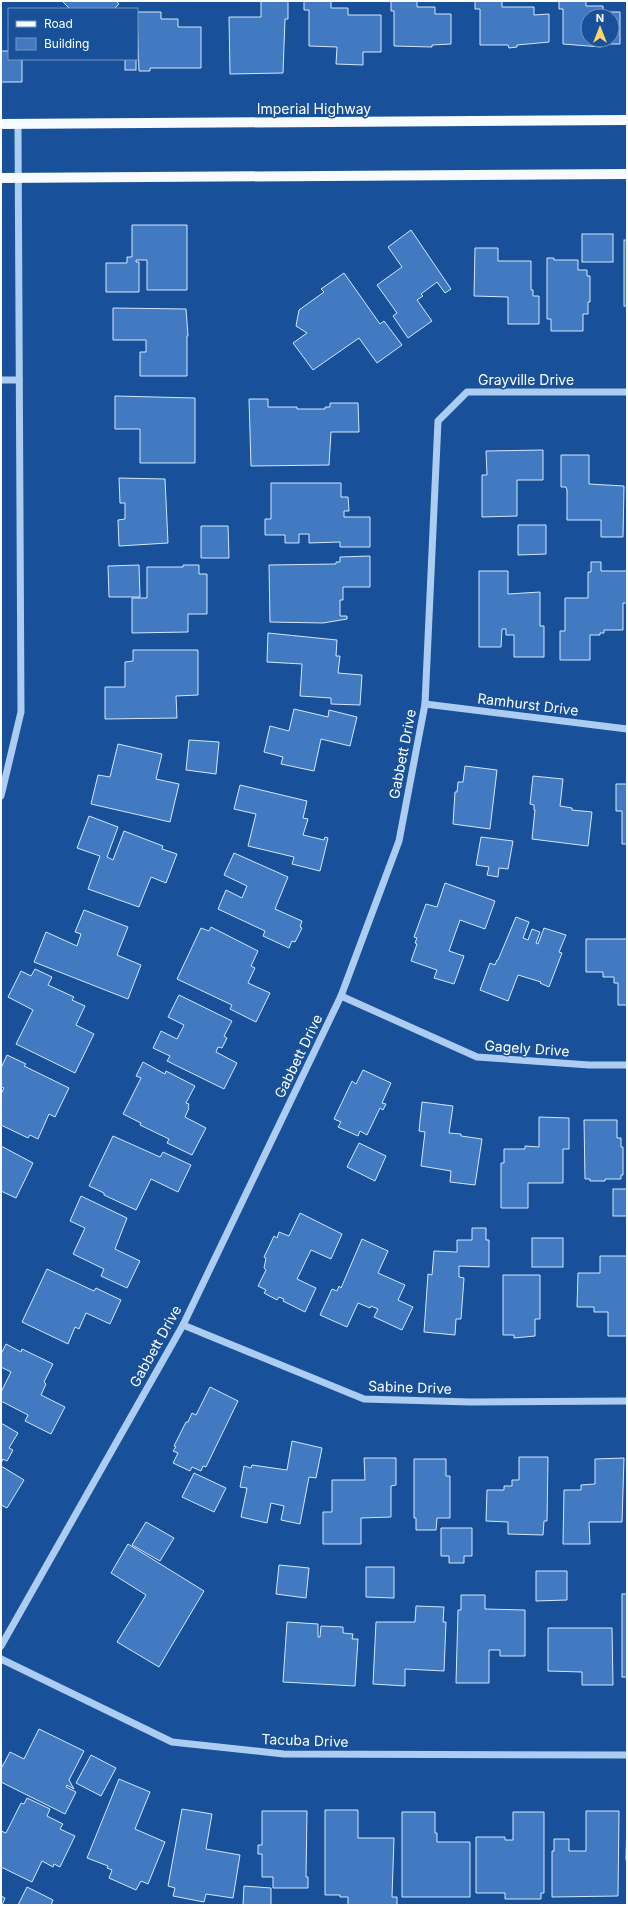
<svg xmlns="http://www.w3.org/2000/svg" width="628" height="1906" font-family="Inter,sans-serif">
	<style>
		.building { fill: #417ac0; stroke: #d4e6fc; fill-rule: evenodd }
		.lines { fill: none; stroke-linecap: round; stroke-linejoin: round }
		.minor { stroke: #acccf1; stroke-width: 7 }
		.major { stroke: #f7faff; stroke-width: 10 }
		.labels { text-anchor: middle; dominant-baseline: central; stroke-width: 3; stroke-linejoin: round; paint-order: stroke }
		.street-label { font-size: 14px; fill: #fff; stroke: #185199 }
	</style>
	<rect width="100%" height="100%" fill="#185199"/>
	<g class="building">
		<path d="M62 1H116L119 4 114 9H70Z"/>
		<path d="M261 1H288V19H285L283 73 230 74 229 17H261Z"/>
		<path d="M304 1H331V8H348V15H381V52H363V65L336 64 337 47 309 46V10H304Z"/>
		<path d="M391 1H417V7H435V14H451V44L432 45V47L394 46V11H391Z"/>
		<path d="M475 1H502V7H534V15L549 14V42L517 45V47L509 48 508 45H480V9H475Z"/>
		<path d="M559 1H586V6H603V12H620V44H601V47L563 44V9H559ZM588 16H612V40H588Z"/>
		<path d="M137 12H161V19H178V27H201V68H150V71H139Z"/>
		<path d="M1 51H9V59H22V82H1Z"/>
		<rect x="125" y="59" width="11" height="11"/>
		<path d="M132 225H187V290H147V260H136V262H139V292H106V263H127V257H132Z"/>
		<path d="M411 230 451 289 445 293 437 282 421 294 423 296 417 300 432 321 408 338 393 316 397 313 377 285 402 267 388 247Z"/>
		<rect x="582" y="234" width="31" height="28"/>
		<rect x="624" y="240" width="3" height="66"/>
		<path d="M475 248H498V261H531V290H533V296H539V324H508V297L474 296Z"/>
		<path d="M547 258H554V260H578V270H587V276H590V302H588V314H583V331H551V319H547Z"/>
		<path d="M344 273 380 324 384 321 402 345 377 363 359 338 313 370 293 343 307 333 296 326 299 310 324 292 321 289Z"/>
		<path d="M113 308 186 309 188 336H187V376H140V352H146V340H113Z"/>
		<path d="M115 396 195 398V463H140V429H115Z"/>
		<path d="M249 399H268V407H297V409H325V407H330V403H358L359 432H331L329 465 251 466Z"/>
		<path d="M543 450V480H517V516L482 517V475H487L486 451Z"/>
		<path d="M561 455H589V484L624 486 623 537H601V520H567V490L566 487H561Z"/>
		<path d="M119 478 165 479 168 543 119 546 118 520 125 519V503H120Z"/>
		<path d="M271 483H341V497H348L349 511H344V517H370V547H340V542L309 543V534H299V543H285V535H265V519H271Z"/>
		<path d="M518 525H546V554L518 555Z"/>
		<path d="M201 526H228L229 558H201Z"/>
		<path d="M370 556V587H343V600H340V616H347V619L323 623 270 622 269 565 336 564V562H340V557Z"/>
		<path d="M591 562H601V571H627V603H623V630H604V633H600V635H590V660H560V631H565V598H588V572H591Z"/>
		<path d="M139 565 140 597H109L108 566Z"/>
		<path d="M183 565H199V574H207V614H188V632L132 633V598H147V567H183Z"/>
		<path d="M479 571H508V594L540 592V626H544V657H514V635H506V629H502L501 647H479Z"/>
		<path d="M268 633 337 640 336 656H340L338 673 362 675 360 705 331 704V698L300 696 302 664 267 662Z"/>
		<path d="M133 650H198V695L176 696 177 718 105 719V687H125V662L133 661Z"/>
		<path d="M294 709 328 717 329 710 357 717 350 746 321 739 314 771 281 764 283 757 264 752 270 726 289 731Z"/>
		<path d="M189 740 219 742 216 774 186 770Z"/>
		<path d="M118 744 162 754 156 779 179 784 170 822 91 804 98 775 110 777Z"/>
		<path d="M465 766 497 770 490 829 453 824 455 792H457L458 782H463Z"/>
		<path d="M533 776 563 779 560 806 572 808V810L592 812 588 846 532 839 535 810H534V805L530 804Z"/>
		<path d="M616 784H627V844H622V811H616Z"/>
		<path d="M240 785 307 801 303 818 308 819 303 835 324 840 325 837 328 838 320 871 292 864 294 857 248 846 256 814 234 809Z"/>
		<path d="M89 816 118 827 107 857 113 860 124 831 163 846 162 849 177 854 166 883 151 877 139 907 88 889 100 856 77 848Z"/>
		<path d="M481 837 513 841 508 869 499 868 498 877 487 875 489 867 476 865Z"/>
		<path d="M234 853 288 877 275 909 302 921 300 927 302 928 295 942 292 941 289 948 263 936 265 931 218 909 226 890 242 898 247 886 224 875Z"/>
		<path d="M445 883 495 901 485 929 460 920 449 951 464 956 454 984 434 978 437 970 411 961 417 944 415 943 417 938 414 937 426 904 437 907Z"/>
		<path d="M84 910 128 927 117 955 141 965 128 999 34 962 46 932 77 946 81 934 75 932Z"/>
		<path d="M516 917 529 922 523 938 528 940 532 929 540 932 536 943 538 944 544 928 566 935 559 952 562 953 549 987 540 983 541 982 518 975 508 1001 480 990 490 963 495 965 497 960H498Z"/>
		<path d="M211 927 258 951 251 966 255 968 248 983 270 993 256 1022 230 1009 232 1005 177 979 201 928 209 931Z"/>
		<path d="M586 939H627V1005H618V983H614V977H603V972H586Z"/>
		<path d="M35 969 52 977 48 985 74 997 72 1000 85 1006 76 1025 94 1034 75 1073 16 1044 33 1010 8 997 21 971 31 976Z"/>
		<path d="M179 995 232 1021 224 1036 227 1038 222 1048 218 1047 216 1052 237 1063 224 1089 167 1061 170 1056 153 1048 161 1031 177 1039 184 1025 168 1017Z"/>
		<path d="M7 1055 26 1064 24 1066 69 1088 55 1117 49 1114 38 1139 30 1135 28 1138 1 1125V1094L4 1088 1 1087V1068Z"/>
		<path d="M143 1062 165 1074 166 1071 195 1086 186 1103 189 1104 188 1107 189 1108 185 1117 206 1128 192 1155 167 1143 169 1139 140 1125 141 1123 123 1114 141 1078 136 1076Z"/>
		<path d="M363 1070 391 1083 382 1103 386 1104 383 1110 380 1108 367 1135 360 1131 358 1136 338 1127 341 1122 334 1119 352 1081 356 1084Z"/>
		<path d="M422 1102 453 1106 449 1133 461 1134V1136L482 1139 475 1185 450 1182 451 1171 421 1166 425 1132 419 1131Z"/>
		<path d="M539 1117 569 1118V1149H563V1183H528V1208H501V1163H504V1149H525V1146L539 1147Z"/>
		<path d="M584 1120H617V1138H621V1147H623V1175H621V1179H605V1181H590V1179H585Z"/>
		<path d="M113 1136 160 1157 163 1152 191 1165 178 1192 151 1179 136 1210 104 1195V1193L89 1186Z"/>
		<path d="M359 1143 386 1156 375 1181 347 1167Z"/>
		<path d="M1 1146 33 1163 16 1198 1 1191Z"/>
		<rect x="613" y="1189" width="14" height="27"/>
		<path d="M81 1196 127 1218 115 1249 140 1261 127 1288 101 1276 104 1269 73 1254 85 1228 70 1221Z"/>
		<path d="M300 1213 342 1234 331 1259 311 1250 297 1279 316 1288 305 1312 283 1301 284 1299 279 1297 277 1300 264 1293 266 1290 258 1286 266 1270 264 1268 266 1258 264 1257 274 1236 277 1238 279 1232 289 1236Z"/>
		<path d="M472 1228H486V1240H489V1267L459 1266V1277L464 1278 461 1319H456L455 1335 424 1332 428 1274 432 1275 434 1251 457 1252V1240H472Z"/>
		<rect x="532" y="1238" width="31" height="29"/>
		<path d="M362 1239 388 1251 378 1273 405 1285 398 1300 413 1307 402 1330 374 1317 378 1309 371 1306 370 1308 358 1303 347 1327 320 1315 332 1289 337 1291 339 1286 341 1288Z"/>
		<path d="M600 1256H627V1336H608V1312H594V1307H577L578 1273H600Z"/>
		<path d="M47 1269 94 1291 96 1288 121 1300 110 1324 86 1313 79 1329 75 1327 68 1344 22 1322Z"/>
		<path d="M503 1275H540V1319H535V1336L514 1338V1335H503Z"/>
		<path d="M6 1344 21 1352 22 1349 53 1364 44 1382 46 1384 41 1395 65 1407 51 1434 25 1421 28 1415 1 1401V1392L11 1372 1 1367V1354Z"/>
		<path d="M210 1387 238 1401 206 1467 203 1466 201 1471 192 1467 190 1471 173 1463 178 1453 173 1451 176 1447 174 1446 186 1422H188L192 1413 196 1415Z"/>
		<path d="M1 1423 18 1433 9 1448 13 1450 7 1461 3 1459 1 1463Z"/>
		<path d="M292 1441 322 1448 316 1478 309 1477 300 1524 281 1520 284 1506 271 1503 267 1523 241 1517 247 1488 240 1487 244 1466 251 1468 252 1465 287 1470Z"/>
		<path d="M519 1457H548L547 1521H544L543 1535 508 1534V1522L486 1521 487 1490H504V1486H512V1480H519Z"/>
		<path d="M364 1458H396V1485L391 1486V1517L361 1518V1544H323V1512H332V1480H365Z"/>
		<path d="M624 1458 622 1522H589L590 1544H563L564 1490H581V1485L595 1484V1459Z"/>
		<path d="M414 1459H446V1476H450V1518H437L436 1530H416V1518H414Z"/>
		<path d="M1 1466 24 1480 7 1508 1 1505Z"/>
		<path d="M194 1473 226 1488 214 1512 182 1497Z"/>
		<path d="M146 1522 174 1538 160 1561 132 1545Z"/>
		<path d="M441 1528H472V1556H464V1563H449V1556H441Z"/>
		<path d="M128 1544 204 1591 159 1667 117 1642 146 1595 111 1573Z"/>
		<path d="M279 1565 309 1568 306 1598 276 1594Z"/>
		<path d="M366 1567H394V1598L366 1597Z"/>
		<path d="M536 1571H567V1600L536 1601Z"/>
		<rect x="622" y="1594" width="5" height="83"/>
		<path d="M461 1595H485V1609L525 1610V1656H500V1650H489V1683H456L458 1610H461Z"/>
		<path d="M416 1606 444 1607 443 1622H446L444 1671 405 1669V1686L373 1684 376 1622H415Z"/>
		<path d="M287 1622 318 1624V1637H320L321 1626 343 1627V1633L353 1634 352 1639H358L355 1686 283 1682Z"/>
		<path d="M548 1628H612L613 1685H582V1672L548 1671Z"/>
		<path d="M39 1729 84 1751 69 1780 74 1789 67 1785 66 1787 76 1792 65 1814 1 1782V1769L10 1752 24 1759Z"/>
		<path d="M91 1755 116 1768 101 1796 76 1783Z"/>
		<path d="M119 1779 150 1792 135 1829 165 1842 148 1884 141 1881 136 1890 109 1878 112 1870 107 1868 108 1866 87 1858Z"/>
		<path d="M27 1798 50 1809 47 1816 63 1824 60 1829 75 1836 60 1867 54 1864 53 1867 42 1861 32 1882 1 1867V1831L6 1833 21 1803 24 1804Z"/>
		<path d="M182 1809 212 1814 206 1849 240 1855 233 1898 206 1894 204 1902 173 1896 175 1888 168 1886Z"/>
		<path d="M325 1810H358V1838H394L392 1897H397V1905H348V1897H340V1895H325Z"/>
		<path d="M262 1811H307L306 1877H308V1888H273V1877H262V1854H258V1845H262Z"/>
		<path d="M586 1811H619L618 1896 552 1897V1851H554V1839H569V1851H586Z"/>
		<path d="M402 1812H435V1833H437V1842H470V1897H402Z"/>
		<path d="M513 1812H544V1893H541V1899H505V1893H476V1837H505V1840H513Z"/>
		<path d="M627 1814V1860H626Z"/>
		<path d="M244 1886 271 1888V1905H243Z"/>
		<path d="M27 1887 53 1900 51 1905H18Z"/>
		<path d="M1 1896 5 1898 2 1905H1Z"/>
	</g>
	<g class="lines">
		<g class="minor">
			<path d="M1 380H19"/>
			<path d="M425 704 627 729"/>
			<path d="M1 796 21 712 18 124"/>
			<path d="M341 996 477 1057 589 1065H627"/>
			<path d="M183 1325 364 1399 470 1402 627 1401"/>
			<path d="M1 1646 183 1325 341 996 399 841 425 704 438 421 467 392H627"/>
			<path d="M1 1659 172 1742 284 1754 627 1755"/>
		</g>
		<g class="major">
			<path d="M1 124 627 120"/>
			<path d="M1 178 627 174"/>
		</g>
	</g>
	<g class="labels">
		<g class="street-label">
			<text x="314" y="108">Imperial Highway</text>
			<text x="526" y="379">Grayville Drive</text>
			<text transform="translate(528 704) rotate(7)">Ramhurst Drive</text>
			<text transform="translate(402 754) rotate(-79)">Gabbett Drive</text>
			<text transform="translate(527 1048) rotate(4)">Gagely Drive</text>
			<text transform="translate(298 1056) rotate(-64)">Gabbett Drive</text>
			<text transform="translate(155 1346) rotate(-61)">Gabbett Drive</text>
			<text transform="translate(410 1387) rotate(2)">Sabine Drive</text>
			<text transform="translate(305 1740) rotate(2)">Tacuba Drive</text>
		</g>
	</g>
	<rect width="628" height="1906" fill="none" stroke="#ffffff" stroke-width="4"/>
	<rect x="8" y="8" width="130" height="52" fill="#185199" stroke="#7497c2"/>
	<rect x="16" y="21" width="20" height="6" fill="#f7faff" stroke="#7497c2"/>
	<text x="44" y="28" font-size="12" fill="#ffffff">Road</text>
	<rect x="16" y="38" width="20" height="12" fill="#417ac0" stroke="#7497c2"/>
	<text x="44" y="48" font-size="12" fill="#ffffff">Building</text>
	<g transform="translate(600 28)"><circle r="19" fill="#185199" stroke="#7497c2"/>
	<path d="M0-3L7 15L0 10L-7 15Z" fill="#ffd46d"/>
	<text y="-6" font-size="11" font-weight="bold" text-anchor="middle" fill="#ffffff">N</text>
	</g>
</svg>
